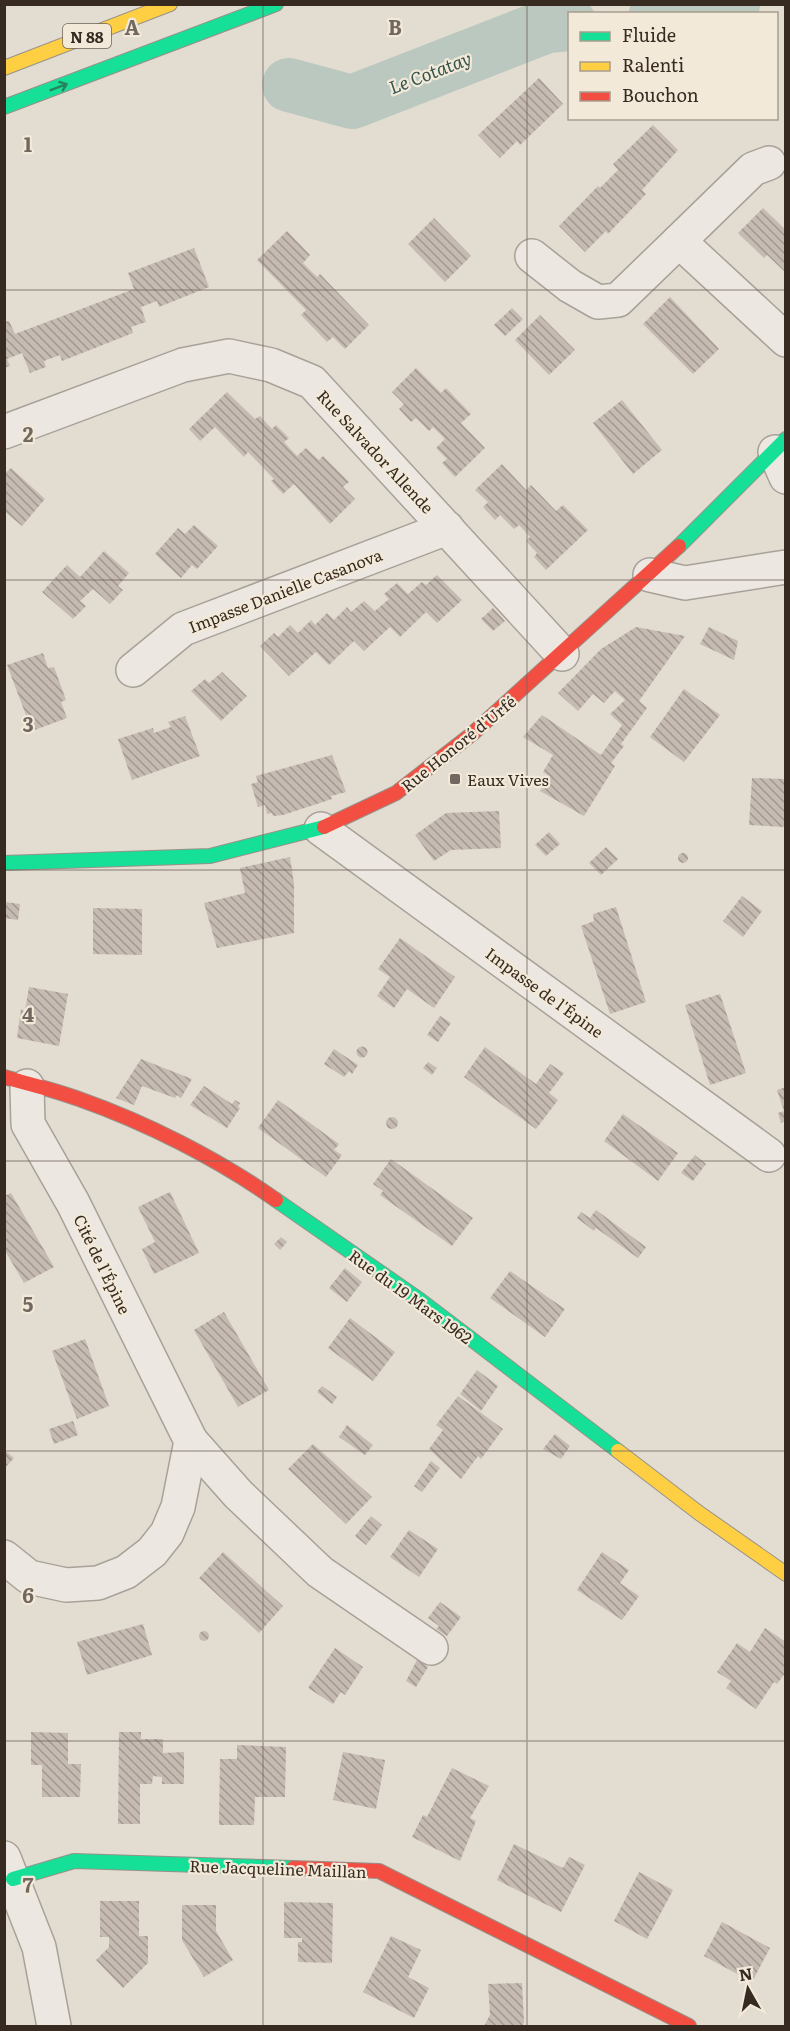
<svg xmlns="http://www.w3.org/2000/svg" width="790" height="2031" font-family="Literata,serif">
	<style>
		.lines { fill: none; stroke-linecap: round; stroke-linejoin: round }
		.river { stroke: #bac8bf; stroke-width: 54 }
		.building { fill: url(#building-back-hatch) }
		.street-casing { stroke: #a8a199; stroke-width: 36 }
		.fast-casing { stroke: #989189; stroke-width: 16 }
		.slow-casing { stroke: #989189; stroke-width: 16 }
		.jam-casing { stroke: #989189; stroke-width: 16 }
		.street { stroke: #ece8e1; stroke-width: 33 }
		.fast { stroke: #16e098; stroke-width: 14 }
		.slow { stroke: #ffcf43; stroke-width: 14 }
		.jam { stroke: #f24e42; stroke-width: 14 }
		.oneway { stroke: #26855c }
		.grid { fill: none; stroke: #73685f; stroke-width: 1.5; stroke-opacity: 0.55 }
		.poi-dot { fill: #73685f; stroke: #f2e9d8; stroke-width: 2 }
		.labels { text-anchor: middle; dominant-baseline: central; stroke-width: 4.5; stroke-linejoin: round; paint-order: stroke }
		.shield { fill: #f2e9d8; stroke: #6f6358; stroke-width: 1.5 }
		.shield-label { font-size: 15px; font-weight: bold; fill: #372a21 }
		.street-label { font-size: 16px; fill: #372a21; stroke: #f2e9d8 }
		.poi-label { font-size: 16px; fill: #372a21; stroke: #f2e9d8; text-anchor: start }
		.water-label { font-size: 18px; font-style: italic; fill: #325550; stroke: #f2e9d8 }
		.grid-label { font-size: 20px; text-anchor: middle; font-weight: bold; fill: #73685f; stroke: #f2e9d8; stroke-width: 4.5; stroke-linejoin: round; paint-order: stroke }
	</style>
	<defs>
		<pattern id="building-back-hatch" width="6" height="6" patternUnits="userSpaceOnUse" patternTransform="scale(1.5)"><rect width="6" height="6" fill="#c6bbb2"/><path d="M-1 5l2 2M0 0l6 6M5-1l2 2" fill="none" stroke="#a29890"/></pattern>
	</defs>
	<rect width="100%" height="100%" fill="#e2dcd1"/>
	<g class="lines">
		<g class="river">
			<path d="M656 14 733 4"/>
			<path d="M289 85 352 102 547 26 570 24"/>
		</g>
	</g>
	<g class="building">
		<path d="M539 78 563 104 520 145 517 141 500 158 478 135Z"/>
		<path d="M653 125 678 150 642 190 646 194 608 234 606 231 585 252 559 226 598 186 600 188 618 170 613 164Z"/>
		<path d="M763 208 786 230V273L767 255 764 258 738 233Z"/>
		<path d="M434 218 471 256 445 282 408 244Z"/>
		<path d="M287 231 310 255 303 263 317 277 320 274 369 325 345 349 333 337 327 342 301 315 306 310 257 260Z"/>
		<path d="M194 248 209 287 159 307 157 301 141 307 146 322 131 327 133 333 62 361 60 355 44 361 46 367 30 373 22 353 7 359 10 366 4 368V322L9 321 15 334 134 289 128 273Z"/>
		<path d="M670 297 719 349 693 374 643 324Z"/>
		<path d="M512 308 523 319 505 336 494 325Z"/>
		<path d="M540 315 575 350 549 375 515 340Z"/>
		<path d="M416 368 441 393 446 388 471 414 461 423 485 448 455 477 442 463 447 459 436 448 445 439 433 427 429 431 416 418 411 422 399 409 404 404 392 392Z"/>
		<path d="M227 392 255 419 260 416 272 429 276 425 289 438 284 442 297 456 306 448 319 460 323 456 349 482 343 487 355 499 330 524 294 484 283 494 271 481 274 479 248 452 244 457 215 427 200 441 189 429Z"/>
		<path d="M622 400 662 450 633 474 593 423Z"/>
		<path d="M502 464 526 490 531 485 556 511 563 505 588 530 546 570 534 557 537 553 526 541 530 537 519 525 514 529 500 515 495 520 483 507 488 502 475 490Z"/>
		<path d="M11 468 45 499 22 526 4 511V474Z"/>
		<path d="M194 525 218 546 197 569 192 565 181 578 155 554 178 528 185 534Z"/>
		<path d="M104 551 129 573 118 586 123 590 110 604 93 589 80 601 86 606 73 619 42 592 67 565 80 577Z"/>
		<path d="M437 575 462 600 437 623 426 612 400 637 390 627 364 651 354 641 329 665 316 652 289 676 260 646 274 633 278 637 290 625 298 633 311 620 315 625 327 613 334 620 347 607 351 612 364 601 375 611 389 599 384 594 397 583 408 594 422 582 426 585Z"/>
		<path d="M493 608 505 621 493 631 481 619Z"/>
		<path d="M636 627 685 636 639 701 647 708 621 744 624 746 611 763 615 766 584 816 540 791 549 776 543 772 553 755 523 737 542 715 601 755 622 725 610 714 625 700 615 691 604 703 593 694 578 711 558 693 601 649Z"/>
		<path d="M709 627 738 641 734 660 700 644Z"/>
		<path d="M43 653 48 668 54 667 66 700 61 702 67 718 32 731 7 665Z"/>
		<path d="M222 672 247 696 221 721 191 691 205 679 209 683Z"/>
		<path d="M684 689 720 715 684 762 650 737Z"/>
		<path d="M185 716 200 756 132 780 118 739 153 728 154 733 171 727 168 722Z"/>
		<path d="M332 755 346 792 331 796 332 799 283 815 273 816 272 813 267 814 265 805 258 807 251 784 258 782 256 776Z"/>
		<path d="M752 778 786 779 785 827 749 825Z"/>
		<path d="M499 811 501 848 451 850 434 861 415 835 446 813Z"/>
		<path d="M549 832 560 844 546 856 535 845Z"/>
		<path d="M606 847 618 859 601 875 589 863Z"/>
		<circle cx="683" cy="858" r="5"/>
		<path d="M290 857 294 884V933L217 948 204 903 245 893 240 868Z"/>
		<path d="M742 896 762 911 743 937 723 921Z"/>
		<path d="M5 902 20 904 18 920 4 918Z"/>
		<path d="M616 907 646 1002 610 1014 581 926 594 921 593 914Z"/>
		<path d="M93 908 142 909V955L93 954Z"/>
		<path d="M400 938 455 977 434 1008 407 989 394 1008 377 996 390 977 378 969Z"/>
		<path d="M29 987 68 994 59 1046 17 1038 21 1009 25 1011Z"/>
		<path d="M720 994 746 1073 710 1085 685 1005Z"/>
		<path d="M440 1016 451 1023 438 1042 427 1035Z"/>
		<circle cx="362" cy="1052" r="5.5"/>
		<path d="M485 1047 536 1084 550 1064 564 1073 549 1093 558 1100 536 1129 464 1077Z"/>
		<path d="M334 1049 358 1065 352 1074 349 1071 344 1077 324 1064Z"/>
		<path d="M141 1059 192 1079 181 1098 177 1095 175 1098 142 1086 134 1105 116 1098Z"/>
		<path d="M428 1062 437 1068 432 1075 423 1068Z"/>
		<path d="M204 1086 232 1104 235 1100 240 1103 238 1107 240 1108 227 1128 190 1105Z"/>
		<path d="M786 1087V1121L781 1123 778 1113 784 1111 777 1090Z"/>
		<path d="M278 1100 339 1144 334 1150 342 1155 326 1177 258 1128Z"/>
		<path d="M623 1114 678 1153 658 1181 604 1141Z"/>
		<circle cx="392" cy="1123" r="6"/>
		<path d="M695 1155 706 1164 693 1181 681 1173Z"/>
		<path d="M391 1159 473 1218 452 1246 380 1195 383 1191 373 1184Z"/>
		<path d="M170 1192 199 1253 154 1274 142 1249 155 1242 138 1207Z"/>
		<path d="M11 1193 54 1267 24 1283 4 1249V1196Z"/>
		<path d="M596 1210 646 1247 638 1258 596 1228 594 1231 577 1218 581 1212 590 1218Z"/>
		<path d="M281 1237 287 1242 280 1250 274 1244Z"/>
		<path d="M345 1268 362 1282 347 1302 329 1288Z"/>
		<path d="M510 1271 565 1309 545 1337 490 1298Z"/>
		<path d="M224 1312 269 1390 238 1407 194 1330Z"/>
		<path d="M350 1318 395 1352 373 1381 328 1348Z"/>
		<path d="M85 1339 109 1406 77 1419 52 1351Z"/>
		<path d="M477 1370 498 1386 481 1411 460 1394Z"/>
		<path d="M322 1386 337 1397 332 1404 317 1392Z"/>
		<path d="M458 1396 503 1429 481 1459 478 1456 461 1479 429 1449 443 1430 436 1425Z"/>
		<path d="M73 1421 78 1435 54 1444 49 1429Z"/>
		<path d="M347 1425 373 1445 365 1455 339 1437Z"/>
		<path d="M555 1434 570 1446 561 1459 543 1449Z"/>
		<path d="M313 1444 372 1497 346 1524 288 1469Z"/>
		<path d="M4 1450 14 1458 4 1469Z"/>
		<path d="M431 1461 440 1468 422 1492 414 1486Z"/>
		<path d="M371 1516 382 1525 366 1545 355 1536Z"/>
		<path d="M409 1530 438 1549 419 1577 390 1557Z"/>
		<path d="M223 1552 283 1606 259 1633 199 1578Z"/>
		<path d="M602 1552 629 1570 620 1583 639 1596 622 1620 577 1590Z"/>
		<path d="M440 1602 461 1617 447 1636 436 1629 439 1626 428 1618Z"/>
		<path d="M143 1624 152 1655 87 1675 77 1642Z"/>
		<path d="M765 1628 786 1642V1672L777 1684 774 1682 756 1709 726 1688 731 1681 717 1672 737 1643 750 1652Z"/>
		<circle cx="204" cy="1636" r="5"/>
		<path d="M335 1648 363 1667 345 1695 341 1692 333 1704 308 1688Z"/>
		<path d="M417 1660 428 1667 416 1687 406 1681Z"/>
		<path d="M31 1732 68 1733V1764H81L80 1797H42V1765H31Z"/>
		<path d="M119 1732H141V1739H163V1753L184 1752V1784H162V1777L153 1776 152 1784H140V1824H118Z"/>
		<path d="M237 1745 286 1747 285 1797H255L254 1825H219L220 1759H237Z"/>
		<path d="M343 1752 385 1760 376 1809 333 1800Z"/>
		<path d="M452 1768 489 1786 470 1818 476 1821 460 1861 412 1837 423 1815 427 1817Z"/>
		<path d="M514 1844 563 1868 569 1857 585 1865 561 1912 497 1880Z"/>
		<path d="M639 1872 673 1890 647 1939 614 1921Z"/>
		<path d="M100 1901H139V1936H148V1963L123 1988 96 1960 109 1947V1937H100Z"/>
		<path d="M284 1902 333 1903 332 1963 298 1962V1942H302V1938H284Z"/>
		<path d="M182 1905H216V1931L233 1960 204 1977 182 1940Z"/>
		<path d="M722 1922 770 1948 752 1982 704 1956Z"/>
		<path d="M391 1936 421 1950 408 1977 429 1988 414 2018 363 1992Z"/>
		<path d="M522 1983 524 2022 522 2026H484L490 2015 488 1984Z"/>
	</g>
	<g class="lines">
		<defs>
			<g id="street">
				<path d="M769 163 753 169 679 241 786 340"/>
				<path d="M532 256 570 286 598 302 618 300 679 241"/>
				<path d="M4 432 183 365 229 356 271 365 312 382 562 654"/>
				<path d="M775 452 786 477"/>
				<path d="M650 575 685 583 786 567"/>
				<path d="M133 670 183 629 447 528"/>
				<path d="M321 829 769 1155"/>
				<path d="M191 1441 238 1494 320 1572 431 1648"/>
				<path d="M4 1557 29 1577 66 1585 98 1583 126 1572 152 1552 167 1533 178 1507 191 1441 73 1203 28 1124 27 1086"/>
				<path d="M4 1858 39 1947 54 2026"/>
			</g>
			<g id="fast">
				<path d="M4 107 276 4"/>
				<path d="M679 546 786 439"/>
				<path d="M4 863 210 856 324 827"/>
				<path d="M276 1200 420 1300 618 1451"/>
				<path d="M13 1879 74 1861 293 1868"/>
			</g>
			<g id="slow">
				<path d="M4 68 170 4"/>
				<path d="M618 1451 699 1513 786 1574"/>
			</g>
			<g id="jam">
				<path d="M324 827 396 793 472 734 679 546"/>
				<path d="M4 1077C29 1084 55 1090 79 1099 147 1123 218 1159 276 1200"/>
				<path d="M293 1868 379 1871 689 2026"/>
			</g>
		</defs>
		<use href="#street" class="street-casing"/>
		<use href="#fast" class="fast-casing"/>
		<use href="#slow" class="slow-casing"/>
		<use href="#jam" class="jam-casing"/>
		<use href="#street" class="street"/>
		<use href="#fast" class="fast"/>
		<use href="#slow" class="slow"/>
		<use href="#jam" class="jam"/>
	</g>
	<defs><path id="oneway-shaft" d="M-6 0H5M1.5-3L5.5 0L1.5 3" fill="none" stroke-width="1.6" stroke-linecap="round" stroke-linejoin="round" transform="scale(1.5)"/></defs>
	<use class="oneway" href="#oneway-shaft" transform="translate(59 87) rotate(-21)"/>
	<path class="grid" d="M263 4V2026M527 4V2026M4 290H786M4 580H786M4 870H786M4 1161H786M4 1451H786M4 1741H786"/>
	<rect class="poi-dot" x="449" y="773" width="12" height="12" rx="3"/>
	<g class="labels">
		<rect class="shield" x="63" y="24" width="48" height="24" rx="4.5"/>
		<g class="shield-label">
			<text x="87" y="36">N 88</text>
		</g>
		<g class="street-label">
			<text transform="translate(376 451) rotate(47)">Rue Salvador Allende</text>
			<text transform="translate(285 590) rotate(-21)">Impasse Danielle Casanova</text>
			<text transform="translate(458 743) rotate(-39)">Rue Honoré d'Urfé</text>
			<text transform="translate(545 992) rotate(36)">Impasse de l'Épine</text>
			<text transform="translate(103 1264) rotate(64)">Cité de l'Épine</text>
			<text transform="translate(411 1296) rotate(36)">Rue du 19 Mars 1962</text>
			<text transform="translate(278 1868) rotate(2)">Rue Jacqueline Maillan</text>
		</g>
		<g class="poi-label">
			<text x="467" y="779">Eaux Vives</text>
		</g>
		<g class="water-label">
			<text transform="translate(430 72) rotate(-21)">Le Cotatay</text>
		</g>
	</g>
	<g class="grid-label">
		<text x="132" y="35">A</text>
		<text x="395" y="35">B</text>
		<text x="28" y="152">1</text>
		<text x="28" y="442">2</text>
		<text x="28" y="732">3</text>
		<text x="28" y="1022">4</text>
		<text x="28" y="1312">5</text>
		<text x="28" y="1603">6</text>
		<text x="28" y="1893">7</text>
	</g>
	<rect width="790" height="2031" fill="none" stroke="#372a21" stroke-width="12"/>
	<rect x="568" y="12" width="210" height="108" fill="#f2e9d8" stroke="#a79d8f" stroke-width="1.5"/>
	<rect x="580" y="32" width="30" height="9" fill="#16e098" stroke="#a79d8f" stroke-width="1.5"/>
	<text x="622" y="42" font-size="18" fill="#372a21">Fluide</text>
	<rect x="580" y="62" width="30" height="9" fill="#ffcf43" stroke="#a79d8f" stroke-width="1.5"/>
	<text x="622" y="72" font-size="18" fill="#372a21">Ralenti</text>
	<rect x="580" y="92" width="30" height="9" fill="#f24e42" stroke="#a79d8f" stroke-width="1.5"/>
	<text x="622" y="102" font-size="18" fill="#372a21">Bouchon</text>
	<g transform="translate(748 1989) rotate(351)" stroke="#f2e9d8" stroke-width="4.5" paint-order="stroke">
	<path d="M0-4.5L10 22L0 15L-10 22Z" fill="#372a21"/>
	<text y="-9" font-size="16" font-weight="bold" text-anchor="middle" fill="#372a21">N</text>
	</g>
</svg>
